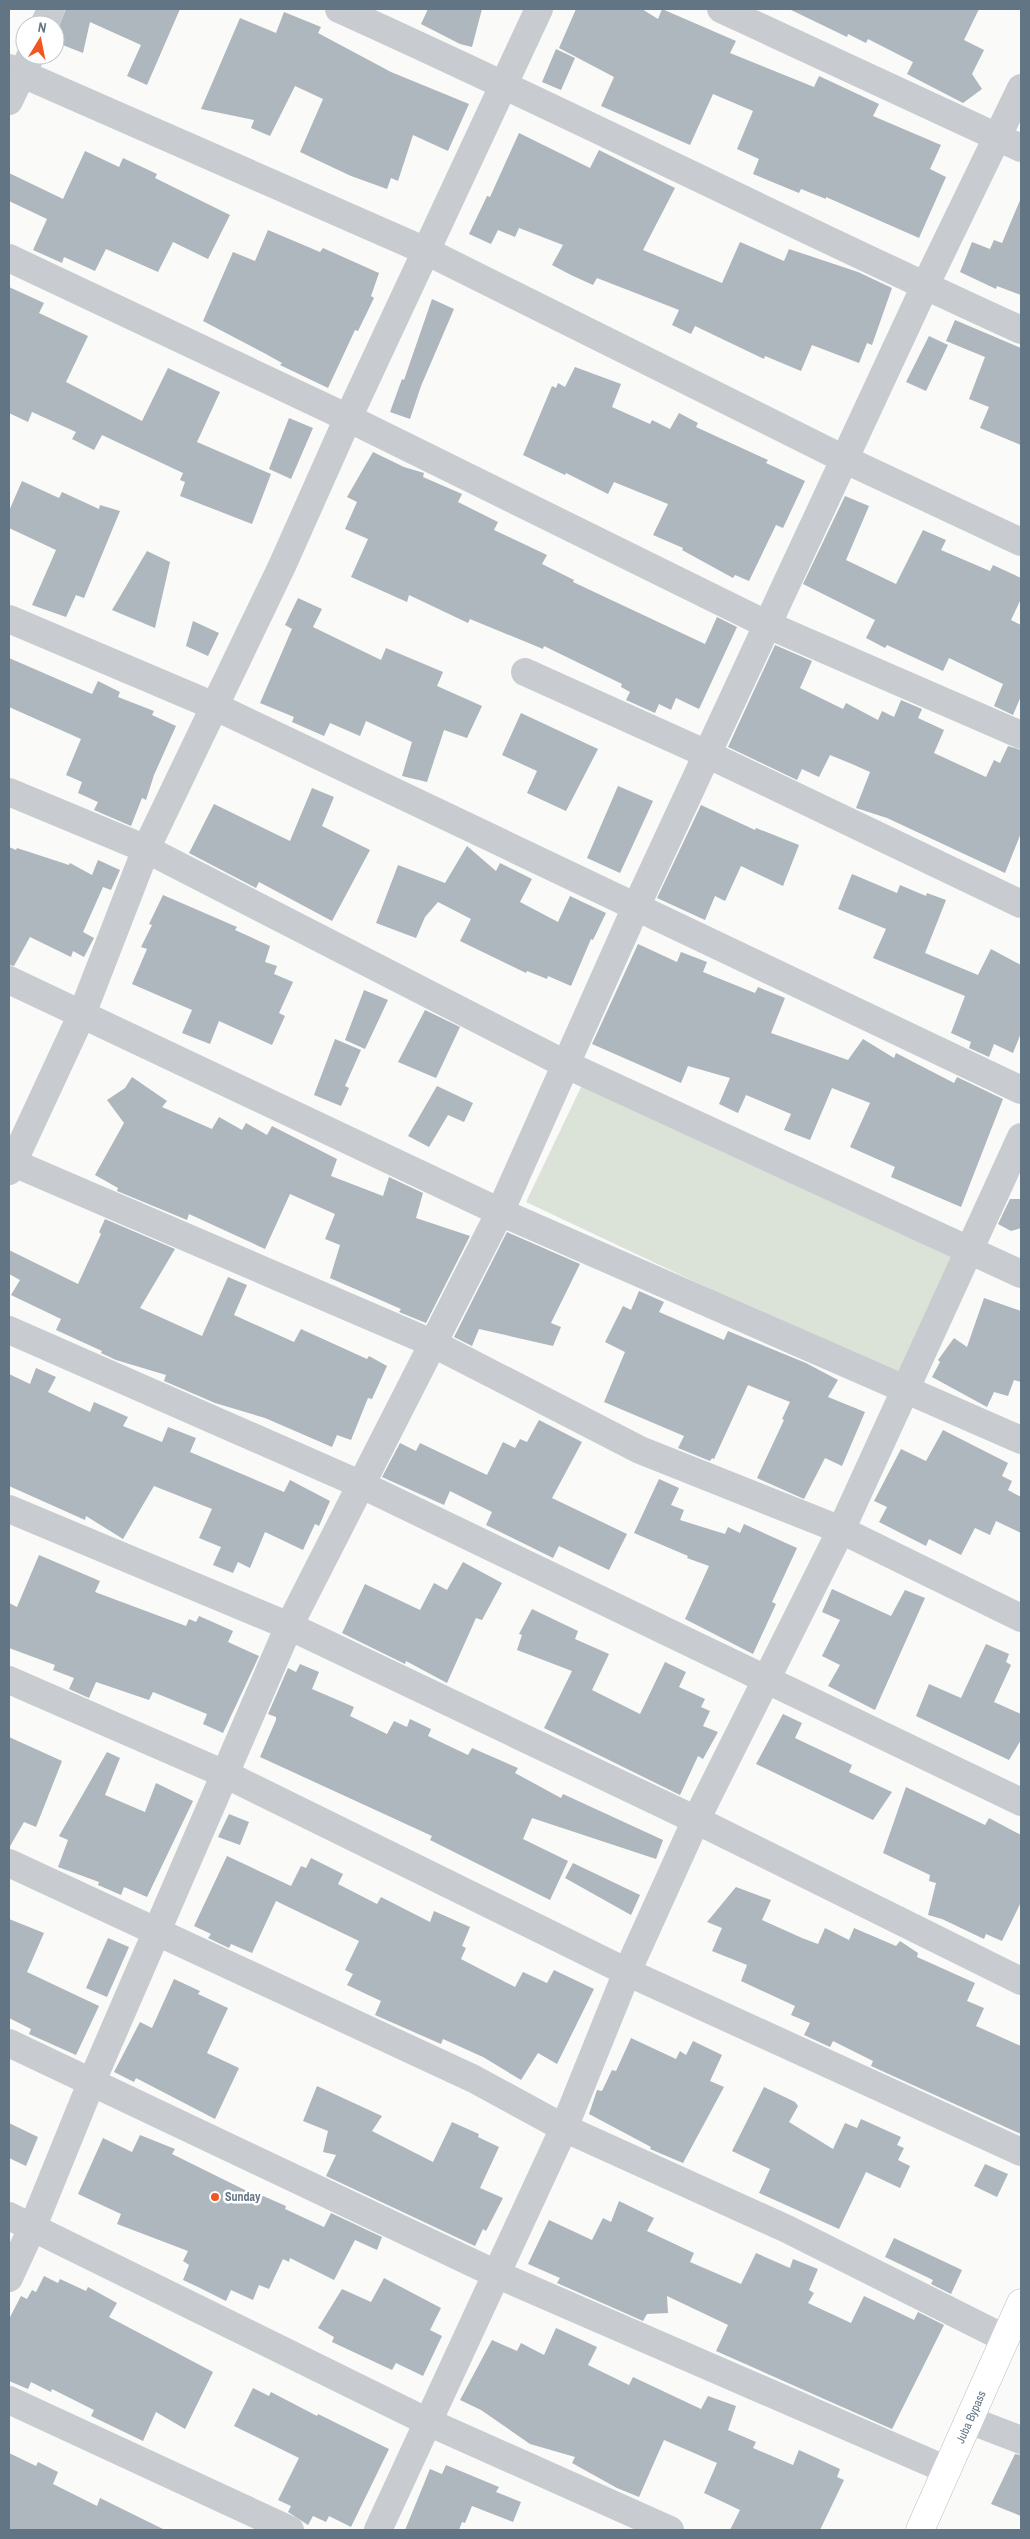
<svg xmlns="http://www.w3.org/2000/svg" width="1030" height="2539" font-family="'Archivo Narrow',sans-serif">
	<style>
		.garden { fill: #dbe2d8 }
		.building { fill: #adb7bd }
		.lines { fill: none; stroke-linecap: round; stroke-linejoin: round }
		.secondary-casing { stroke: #b9bfc4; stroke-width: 29 }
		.minor { stroke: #c8ccd0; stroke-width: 28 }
		.secondary { stroke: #fff; stroke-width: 28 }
		.poi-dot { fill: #f15520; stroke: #fff; stroke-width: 2 }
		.labels { text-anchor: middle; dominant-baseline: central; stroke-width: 5; stroke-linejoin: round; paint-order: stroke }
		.poi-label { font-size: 12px; font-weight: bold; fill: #627585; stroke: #fff; text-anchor: start }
		.street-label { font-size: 12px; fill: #627585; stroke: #fff }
	</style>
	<rect width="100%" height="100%" fill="#fafaf8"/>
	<path class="garden" d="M583 1083 958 1260 901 1379 526 1202Z"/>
	<g class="building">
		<path d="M66 9H180L147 85 127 76 141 45 90 22 83 53 55 42V36Z"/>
		<path d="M428 9H482L472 47 460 44 421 24Z"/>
		<path d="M576 9H642L658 19 662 9 736 41 730 53 814 87 819 76 879 104 873 116 941 145 930 169 946 177 919 238 826 197V199L801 189 799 193 753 174 759 159 737 149 753 111 713 94 690 145 601 106 614 77 559 48Z"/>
		<path d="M789 9H979L964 40 984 50 972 74 982 89 963 103 907 74 913 62 868 39 866 43 848 34 847 37Z"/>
		<path d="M284 12 321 27 318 33 391 72 469 104 448 151 413 135 398 181 391 178 387 189 351 176 300 152 323 99 295 86 270 136 251 128 254 120 201 109 240 18 276 33Z"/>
		<path d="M556 49 575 58 561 90 542 82Z"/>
		<path d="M519 133 590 168 599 150 675 188 643 250 722 283 740 242 784 261 789 249 858 272 892 288 872 345 867 343 859 363 812 345 801 371 765 356 764 359 695 326 691 334 672 325 679 310 597 278 593 285 571 275 552 265 563 245 519 228 515 237 498 230 491 244 469 234 487 196 490 197Z"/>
		<path d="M85 151 119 167 123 158 157 174 155 178 230 215 208 259 173 242 158 272 106 249 95 271 64 257 62 263 33 250 47 219 9 201V173L63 199Z"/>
		<path d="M1021 198V295L997 286 996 289 960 272 972 242 990 249 994 240 1002 243Z"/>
		<path d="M268 230 320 252 323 248 379 273 371 296 374 298 358 331 355 330 328 388 280 365 282 363 264 353 203 321 233 252 255 261Z"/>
		<path d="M9 287 44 303 39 313 88 336 66 382 142 421 168 368 220 392 197 442 271 474 252 524 180 496 185 482 180 480 183 473 102 435 94 450 72 439 76 432 32 412 28 422 9 413Z"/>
		<path d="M432 299 454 309 421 386 410 419 390 412 402 379 404 380Z"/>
		<path d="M955 320 1021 348V445L980 428 989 407 969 399 985 357 946 341Z"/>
		<path d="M929 336 948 345 926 391 906 382Z"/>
		<path d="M575 367 621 384 612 407 650 424 652 420 670 429 679 413 698 423 696 427 768 460 766 463 805 481 783 528 776 525 749 581 735 575 733 578 682 550 683 548 653 535 668 504 614 482 608 494 566 473 565 475 523 455 552 386 556 388 558 383 565 387Z"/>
		<path d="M289 418 313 428 291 479 269 469Z"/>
		<path d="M373 452 404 467 424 473 423 477 462 494 458 502 498 522 494 530 547 555 542 564 574 580 573 582 705 644 717 617 737 627 699 709 676 698 671 710 659 704 655 713 626 700 630 692 621 687 622 684 544 646 543 649 470 619 468 623 409 595 407 602 351 577 368 539 345 529 357 502 347 497Z"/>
		<path d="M22 481 59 498 62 492 99 509 100 505 120 511 84 598 76 595 66 617 32 605 56 550 9 528V511Z"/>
		<path d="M845 496 869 506 846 560 896 584 923 530 946 540 941 550 990 571 993 565 1021 578V599L1011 620 1021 625V696L1013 715 994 706 1003 684 949 658 943 671 887 645 885 648 866 638 875 620 803 584Z"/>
		<path d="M147 551 170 562 155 628 112 610Z"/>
		<path d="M298 598 322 609 313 627 381 660 386 648 443 672 437 686 482 706 467 738 444 730 427 782 402 776 412 742 366 721 360 736 330 723 324 736 292 722 294 717 260 703 292 629 285 625Z"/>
		<path d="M193 621 219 633 208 656 186 646Z"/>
		<path d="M775 645 812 661 800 688 843 709 846 703 878 720 882 711 894 717 901 700 922 709 918 718 944 730 934 753 986 777 994 760 1000 763 1008 746 1021 750V833L1005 873 887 818 856 808 870 772 852 764 830 755 819 777 802 769 797 780 728 747Z"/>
		<path d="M9 658 92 694 98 681 120 692 118 697 154 711 152 715 176 726 154 775 146 800 142 798 131 826 94 810 98 802 78 793 82 782 66 775 81 739 9 707Z"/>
		<path d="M521 713 598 749 566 811 527 793 537 771 502 755Z"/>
		<path d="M618 786 653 801 620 873 587 858Z"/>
		<path d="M312 788 334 797 322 826 370 850 332 921 259 882 256 888 189 853 214 804 290 841Z"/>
		<path d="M701 805 755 830 756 828 799 845 783 886 741 866 725 901 715 896 705 920 657 898Z"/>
		<path d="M467 846 496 871 500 863 532 879 520 902 558 922 570 896 606 913 593 940 591 939 571 986 548 976 547 979 527 971 526 973 460 941 471 919 438 902 425 917 416 938 376 923 398 865 445 883Z"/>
		<path d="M9 847 16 850 17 848 69 865 70 863 92 875 98 860 120 870 111 890 103 887 83 932 94 938 84 957 73 951 71 957 30 937 14 966 9 965Z"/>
		<path d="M852 874 897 893 900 885 926 896 927 893 946 900 925 953 978 975 991 949 1021 965V1033L1013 1053 994 1044 989 1057 969 1048 971 1042 951 1033 965 996 873 958 886 929 838 909Z"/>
		<path d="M163 895 237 927 235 930 270 946 265 962 277 966 274 974 293 982 279 1013 285 1016 272 1045 219 1021 210 1044 182 1033 192 1010 132 984 147 949 141 947 152 925 149 924Z"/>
		<path d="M638 944 677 962 681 952 707 962 703 972 755 993 758 987 785 998 771 1033 848 1060 863 1039 894 1058 896 1053 954 1083 957 1077 1003 1099 961 1207 891 1177 895 1167 850 1147 870 1103 832 1088 810 1140 784 1130 791 1114 746 1095 738 1113 719 1104 730 1078 688 1066 681 1083 592 1044Z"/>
		<path d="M364 990 388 1000 365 1049 345 1040Z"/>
		<path d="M425 1010 460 1027 436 1078 398 1062Z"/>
		<path d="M335 1039 361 1050 345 1086 349 1088 341 1106 314 1095Z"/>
		<path d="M132 1077 167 1101 162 1107 212 1129 219 1117 242 1130 246 1123 267 1135 272 1126 337 1159 331 1176 383 1196 389 1177 423 1193 416 1218 470 1236 426 1323 399 1312 401 1309 330 1278 340 1245 325 1239 335 1214 290 1194 265 1249 189 1214 187 1220 117 1191 118 1188 95 1175 124 1123 107 1100 125 1088Z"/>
		<path d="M437 1086 473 1103 464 1122 448 1115 429 1147 408 1136Z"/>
		<path d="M1010 1199H1021V1228L1011 1231 998 1224Z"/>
		<path d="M105 1219 175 1249 140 1308 202 1336 228 1277 247 1285 234 1315 294 1342 301 1329 367 1359 369 1356 387 1366 372 1399 368 1398 351 1440 337 1435 332 1447 265 1418 215 1403 164 1381 166 1375 116 1360 101 1353 102 1351 56 1330 61 1319 11 1295 20 1280 9 1274V1250L78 1284 101 1234 99 1232Z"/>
		<path d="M507 1232 580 1264 551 1323 561 1327 553 1346 479 1329 472 1346 454 1337Z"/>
		<path d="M639 1291 664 1302 659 1312 724 1340 728 1331 806 1363 838 1380 828 1397 865 1412 842 1466 825 1458 804 1499 757 1478 784 1420 782 1419 790 1402 748 1385 714 1459 712 1458 710 1461 678 1448 684 1436 604 1402 625 1352 605 1342 623 1306 631 1310Z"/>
		<path d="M984 1298 1021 1311V1382L1014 1380 1008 1396 994 1392 987 1407 932 1377 940 1362 938 1360 954 1338 967 1347Z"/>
		<path d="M36 1368 56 1377 48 1392 90 1412 94 1402 128 1417 123 1426 162 1442 168 1427 196 1438 190 1452 284 1492 290 1480 330 1501 319 1526 315 1524 303 1550 265 1532 250 1568 238 1562 233 1573 213 1565 221 1547 199 1538 212 1509 154 1486 123 1539 86 1516 85 1520 9 1486V1374L30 1384Z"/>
		<path d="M539 1420 582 1442 552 1498 627 1534 609 1570 559 1546 553 1558 486 1525 492 1512 450 1491 444 1505 382 1477 400 1443 416 1451 420 1443 487 1475 503 1442 515 1448 520 1439 527 1442Z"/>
		<path d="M943 1430 1008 1463 1002 1476 1012 1481 1008 1490 1021 1497V1533L996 1521 990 1535 975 1528 961 1555 929 1539 926 1546 879 1522 887 1507 874 1501 901 1449 926 1461Z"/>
		<path d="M659 1479 679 1488 671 1505 684 1510 680 1520 725 1534 728 1527 740 1533 744 1524 797 1548 772 1602 776 1604 753 1654 685 1619 709 1566 687 1558 688 1556 634 1533Z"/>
		<path d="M39 1555 100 1581 95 1592 186 1626 189 1619 196 1622 199 1616 233 1631 228 1642 259 1656 223 1733 203 1724 207 1714 153 1692 149 1700 96 1682 89 1698 69 1689 74 1678 53 1670 55 1665 9 1648V1603L17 1607Z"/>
		<path d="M463 1562 502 1583 482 1620 476 1618 447 1683 406 1661 405 1664 342 1633 365 1584 420 1610 434 1583 447 1590Z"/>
		<path d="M832 1589 891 1616 905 1590 925 1598 875 1710 828 1686 840 1665 822 1656 840 1620 822 1612Z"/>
		<path d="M532 1609 578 1631 575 1639 609 1654 592 1690 640 1714 665 1662 686 1672 679 1687 705 1699 701 1707 710 1711 703 1726 718 1732 703 1759 698 1756 680 1795 544 1728 572 1671 517 1650 522 1635 519 1634Z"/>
		<path d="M986 1644 1009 1654 1006 1662 1011 1665 994 1702 1021 1714V1740L1009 1760 916 1716 929 1684 961 1698Z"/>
		<path d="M300 1664 319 1672 312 1689 354 1707 350 1716 387 1734 394 1721 407 1727 410 1719 431 1729 428 1736 468 1755 472 1748 518 1768 515 1773 561 1798 563 1794 663 1840 656 1859 532 1818 523 1839 568 1861 550 1900 430 1840 432 1836 260 1757 276 1720V1717L268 1714 288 1668 296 1672Z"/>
		<path d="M783 1714 802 1723 795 1738 852 1765 849 1772 892 1792 873 1820 756 1764Z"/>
		<path d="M9 1737 62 1761 36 1827 24 1822 9 1848Z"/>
		<path d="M107 1752 120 1758 105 1795 145 1812 156 1783 193 1801 147 1897 124 1887 121 1895 98 1885 99 1882 58 1867 68 1840 59 1836Z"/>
		<path d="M906 1787 985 1825 989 1818 1021 1835V1902L1002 1941 986 1934 984 1939 942 1919 928 1915 936 1883 929 1881 930 1875 883 1853Z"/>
		<path d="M229 1814 249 1822 240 1845 218 1837Z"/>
		<path d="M227 1856 291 1886 301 1866 306 1868 311 1858 343 1874 338 1884 377 1904 381 1897 430 1922 434 1911 470 1927 462 1946 466 1948 461 1959 515 1987 523 1972 547 1983 554 1970 594 1989 557 2064 538 2053 521 2080 483 2057 443 2039 441 2044 375 2015 381 2001 347 1985 353 1974 345 1970 359 1941 276 1901 252 1953 231 1944 229 1948 208 1938 211 1934 194 1926Z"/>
		<path d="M573 1863 640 1895 631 1915 565 1878Z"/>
		<path d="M736 1887 771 1900 762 1920 802 1938 818 1944 825 1928 849 1940 854 1928 896 1946 900 1941 918 1953 917 1957 975 1983 967 2001 984 2008 976 2026 1021 2046V2134L871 2066 873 2061 833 2041 830 2047 804 2035 810 2023 791 2015 795 2006 741 1981 747 1965 712 1951 722 1928 707 1922Z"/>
		<path d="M9 1919 44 1933 27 1972 99 2006 76 2055 29 2034 31 2029 9 2018Z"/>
		<path d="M108 1938 129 1947 107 1997 86 1988Z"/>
		<path d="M174 1979 200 1991 198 1994 228 2008 207 2053 239 2068 215 2119 136 2078 134 2082 114 2072 140 2022 152 2028Z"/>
		<path d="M631 2038 676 2059 680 2051 686 2055 693 2041 722 2055 710 2081 724 2087 683 2163 650 2149 651 2147 589 2114 597 2090 602 2091 612 2070 616 2071Z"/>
		<path d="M317 2086 382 2116 372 2131 433 2162 452 2122 479 2134 478 2137 499 2147 480 2188 503 2198 486 2231 483 2229 475 2246 326 2176 336 2155 323 2152 328 2131 303 2121Z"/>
		<path d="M764 2087 795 2102 798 2106 789 2122 833 2149 845 2123 857 2128 861 2119 901 2137 897 2145 904 2148 898 2160 910 2166 900 2188 866 2172 839 2229 759 2193 770 2169 732 2151Z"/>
		<path d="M9 2123 38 2137 26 2166 9 2158Z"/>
		<path d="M140 2135 175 2149 172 2154 253 2194 254 2192 286 2206 285 2209 324 2227 331 2213 382 2237 377 2250 355 2240 334 2280 290 2258 289 2262 283 2259 269 2289 259 2285 253 2300 231 2290 226 2301 198 2287 183 2280 189 2265 183 2261 188 2251 117 2224 121 2214 78 2194 103 2138 132 2152Z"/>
		<path d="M985 2164 1008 2174 997 2197 974 2186Z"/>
		<path d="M619 2201 654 2218 647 2231 694 2253 690 2262 741 2284 756 2253 790 2268 793 2259 818 2269 809 2290 814 2293 808 2303 851 2323 864 2296 914 2320 918 2312 944 2325 892 2429 716 2351 728 2325 667 2296 668 2313 647 2314 643 2321 557 2283 560 2278 528 2264 549 2220 592 2240 603 2218 611 2222Z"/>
		<path d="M894 2238 962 2270 951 2294 931 2284 933 2280 885 2257Z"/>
		<path d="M44 2276 58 2283 60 2279 86 2291 88 2287 117 2303 109 2317 213 2372 185 2429 156 2412 143 2441 91 2416 94 2410 52 2389 51 2392 31 2382 28 2389 9 2381V2319L21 2296 27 2299 32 2290 36 2292Z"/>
		<path d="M384 2278 441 2308 430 2330 442 2336 423 2376 396 2363 392 2370 332 2342 334 2337 318 2328 342 2289 371 2302Z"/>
		<path d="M556 2328 597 2347 588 2365 629 2385 633 2377 701 2409 708 2396 736 2406 728 2430 756 2442 753 2448 793 2465 799 2450 840 2469 837 2477 844 2480 820 2530H730L740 2510 704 2493 717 2463 664 2440 639 2497 617 2488 572 2463 575 2457 530 2444 481 2410 460 2400 492 2340 517 2351 521 2343 544 2355Z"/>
		<path d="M253 2388 269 2396 271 2392 317 2416 318 2414 389 2449 351 2527 329 2516 326 2522 313 2516 308 2525 288 2512 291 2506 278 2500 299 2458 234 2426Z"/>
		<path d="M9 2453 36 2466 38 2462 58 2472 53 2484 97 2506 100 2498 165 2530H9Z"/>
		<path d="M1015 2454 1021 2455V2516L991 2504Z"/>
		<path d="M446 2465 499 2487 496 2492 521 2502 513 2522 472 2506 465 2523 462 2522 459 2530H405L430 2469 442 2474Z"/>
	</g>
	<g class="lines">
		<defs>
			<path id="secondary" d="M920 2530 1021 2303"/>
		</defs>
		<use href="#secondary" class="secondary-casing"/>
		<g class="minor">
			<path d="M339 9C568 112 792 226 1021 330"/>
			<path d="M721 9 1021 148"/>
			<path d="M44 25 51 9"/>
			<path d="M9 68 426 251 846 460 1021 542"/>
			<path d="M9 101 31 55"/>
			<path d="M9 258 348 418 768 625 1021 735"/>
			<path d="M9 619 214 706 1021 1090"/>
			<path d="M525 672 709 755 1021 904"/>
			<path d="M9 792 146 849 565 1064 1021 1274"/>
			<path d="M9 980 500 1212 1021 1440"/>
			<path d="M9 1161 432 1343 640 1450 841 1530 1021 1618"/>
			<path d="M9 1171 82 1014 146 849 282 566 348 418 539 9"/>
			<path d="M9 1330 362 1485 1021 1802"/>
			<path d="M9 1509 289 1626 696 1820 1021 1981"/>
			<path d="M9 1680 227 1775 627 1972 1021 2152"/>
			<path d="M9 1863 474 2079 564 2128 787 2229 1006 2339"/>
			<path d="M9 2043 496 2274 947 2470"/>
			<path d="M9 2216 428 2422 670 2530"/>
			<path d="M9 2278 33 2226 92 2081 289 1626 500 1212 636 907 925 286 1021 88"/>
			<path d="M9 2400 290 2530"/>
			<path d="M969 2420 1021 2440"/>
			<path d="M378 2530 564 2128 627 1972 696 1820 841 1530 1021 1137"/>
		</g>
		<use href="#secondary" class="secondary"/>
	</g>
	<circle class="poi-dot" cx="215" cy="2197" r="5"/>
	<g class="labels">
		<g class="poi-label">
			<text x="225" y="2197">Sunday</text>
		</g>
		<g class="street-label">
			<text transform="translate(971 2417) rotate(-66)">Juba Bypass</text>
		</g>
	</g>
	<rect width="1030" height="2539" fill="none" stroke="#627585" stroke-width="20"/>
	<g transform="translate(40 40) rotate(10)"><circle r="24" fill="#ffffff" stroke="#c0c8ce"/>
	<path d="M0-4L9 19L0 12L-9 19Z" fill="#f15520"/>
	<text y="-8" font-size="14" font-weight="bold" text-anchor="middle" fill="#627585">N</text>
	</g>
</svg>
